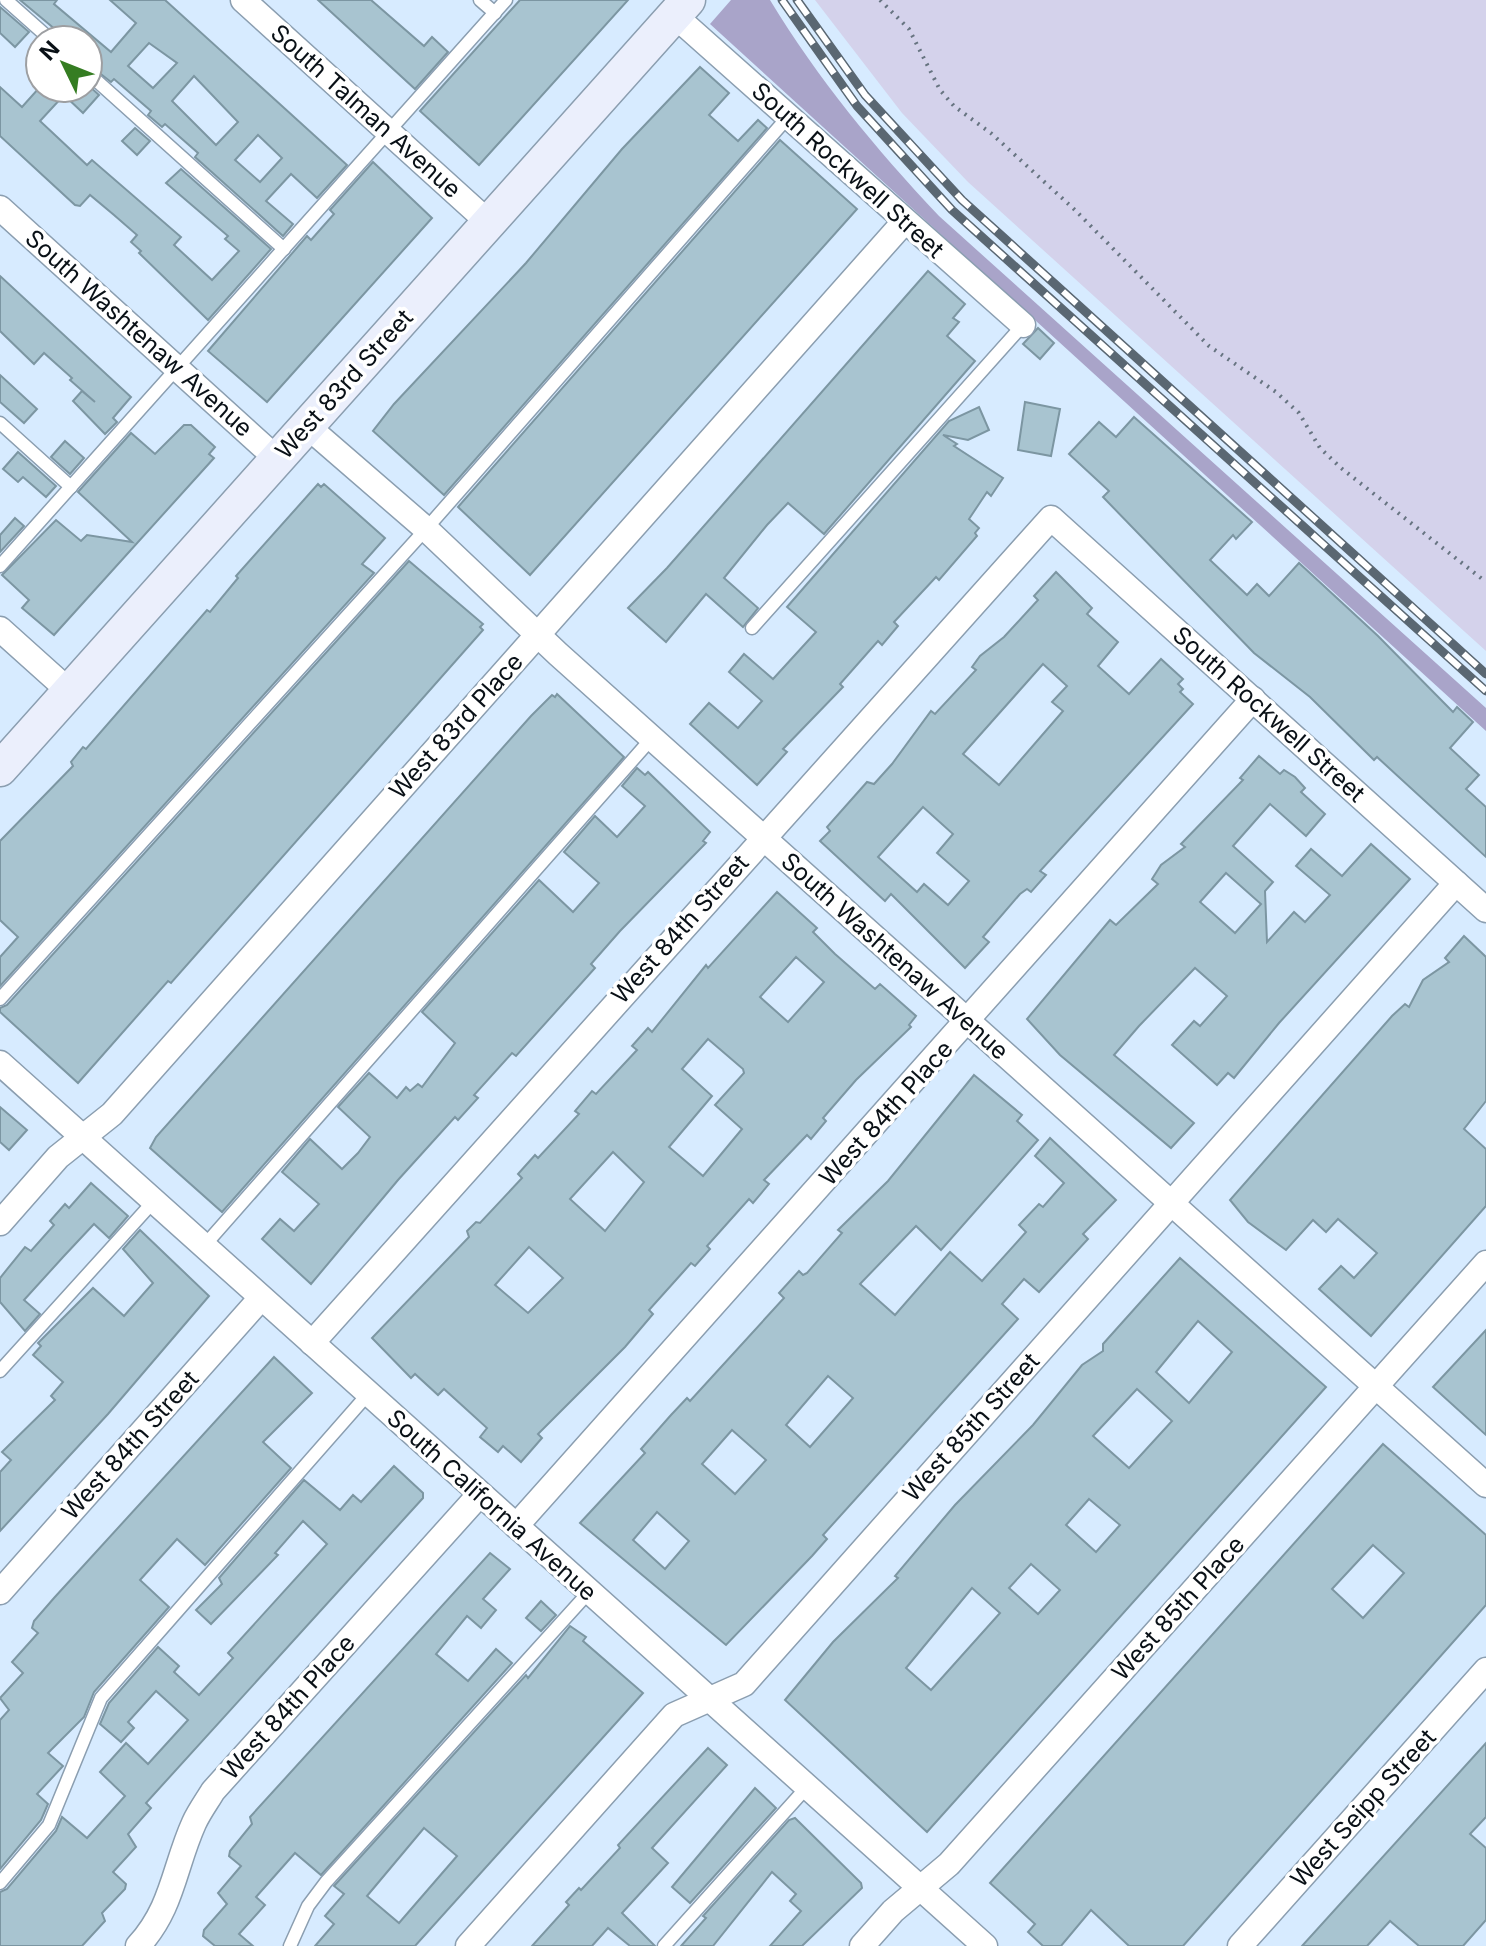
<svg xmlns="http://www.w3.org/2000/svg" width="1486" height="1946" font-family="Inter,sans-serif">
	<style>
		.green { fill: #d4d2eb }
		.forest { fill: #a9a4c9 }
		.building { fill: #a8c4d0; stroke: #7c96a2; stroke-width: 2; fill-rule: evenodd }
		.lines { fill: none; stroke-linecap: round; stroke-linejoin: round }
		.lane-casing { stroke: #8b9eb0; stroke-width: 15 }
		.street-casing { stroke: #8b9eb0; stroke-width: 27 }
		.secondary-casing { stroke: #8b9eb0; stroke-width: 37 }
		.path { stroke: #677481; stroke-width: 4; stroke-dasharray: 2 6; stroke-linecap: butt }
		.lane { stroke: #fff; stroke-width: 12 }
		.street { stroke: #fff; stroke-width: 24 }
		.secondary { stroke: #ebeffc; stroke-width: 34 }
		.rail-casing { stroke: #5a6772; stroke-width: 9 }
		.rail { stroke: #fff; stroke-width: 6; stroke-dasharray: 18; stroke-linecap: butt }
		.labels { text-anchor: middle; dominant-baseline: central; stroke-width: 7; stroke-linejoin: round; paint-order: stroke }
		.street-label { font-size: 24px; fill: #091016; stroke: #fff }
	</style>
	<rect width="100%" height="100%" fill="#d7ebff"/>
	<path class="green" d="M815 0H1486V651L968 182 902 113Z"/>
	<path class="forest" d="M731 0H770C818 79 875 148 939 216L1486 708V731L710 24Z"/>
	<g class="building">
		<path d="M20 0H57L54 4 111 52 136 23 110 0H165L347 165 317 198 291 174 266 201 293 224 283 236 195 157 198 153 165 124 162 127 148 115 151 111 114 79 111 82 88 64V40H68ZM149 43 177 63 153 88 128 66ZM194 76 238 122 216 145 172 101ZM258 135 282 158 260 182 235 160Z"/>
		<path d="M318 0H371L424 46 432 37 448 52 415 89Z"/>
		<path d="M520 0H628L479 165 420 111Z"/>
		<path d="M0 7 29 32 15 47 0 33Z"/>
		<path d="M700 67 729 93 709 115 738 141 758 120 767 128 444 495 373 431 394 404 526 263 622 149Z"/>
		<path d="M88 85 99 95 83 113 64 95 40 121 87 165 92 160 181 237 174 245 212 280 239 251 225 239 228 236 166 183 181 169 271 249 208 320 139 253 141 251 131 242 137 235 114 215 90 195 80 206 75 205 0 136V87L22 107 39 88H88Z"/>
		<path d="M135 128 150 141 137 155 122 141Z"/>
		<path d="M780 140 857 209 530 575 458 507Z"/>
		<path d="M373 162 432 218 267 402 208 351 307 236 311 240 334 214 330 210Z"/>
		<path d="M928 271 965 304 953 318 959 322 947 336 975 361 824 534 788 503 767 525 724 578 758 608 743 627 706 594 666 642 628 608 667 568Z"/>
		<path d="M0 276 131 397 113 418 117 422 105 434 73 401 82 391 95 402 70 380 72 378 44 353 34 364 0 331Z"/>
		<path d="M1038 328 1054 343 1040 359 1023 344Z"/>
		<path d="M0 375 37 409 24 423 0 402Z"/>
		<path d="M1025 402 1060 409 1051 456 1018 450Z"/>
		<path d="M979 407 989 430 968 440 943 435 957 444 954 446 1003 478 991 496 987 492 969 519 979 528 975 533 977 536 939 580 936 577 894 622 898 626 882 645 878 641 840 684 843 687 783 749 787 752 757 785 690 724 709 703 738 728 762 701 729 672 744 654 773 679 816 632 787 607 949 421Z"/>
		<path d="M1134 417 1252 522 1236 539 1233 535 1210 560 1247 595 1257 584 1269 596 1299 563 1378 636 1453 712 1457 707 1473 722 1450 748 1479 775 1466 789 1486 807V857L1377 757 1374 760 1310 697 1254 653 1103 497 1109 491 1069 454 1099 422 1116 437Z"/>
		<path d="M184 425H191L215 447 209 454 214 458 54 635 22 608 29 600 2 575 56 520 81 541 87 535 132 542 78 492 131 433 155 454Z"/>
		<path d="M65 441 84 458 70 474 51 457Z"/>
		<path d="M18 452 56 486 46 497 23 477 18 482 3 469Z"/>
		<path d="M318 484 321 487 324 484 385 538 362 564 374 573 0 986V957L18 937 0 920V841L73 766 71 762 83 747 86 749 207 610 210 612 238 578 236 576Z"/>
		<path d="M15 518 24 526 0 552V535Z"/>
		<path d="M409 561 483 624 480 627 483 630 171 983 168 981 78 1083 0 1012V1008L7 1005Z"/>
		<path d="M1056 572 1092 608 1087 614 1118 642 1098 666 1129 694 1161 659 1183 679 1178 684 1183 689 1180 692 1193 704 1040 871 1046 875 1031 892 1027 889 1020 894 983 937 989 942 965 968 891 894 885 901 820 841 830 831 827 827 867 782 874 784 892 764 931 711 935 714 976 670 972 667 980 656 1004 637 1038 600 1034 596ZM1043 664 1067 686 1052 702 1063 711 999 785 963 754ZM923 807 953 834 937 853 969 881 948 905 924 884 917 892 878 857Z"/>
		<path d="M557 694 624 757 222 1212 150 1148 156 1137 531 716 552 695 555 697Z"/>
		<path d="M1259 756 1280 774 1284 770 1295 777 1305 788 1301 792 1325 814 1306 836 1270 804 1233 846 1273 882 1265 891 1267 942 1294 912 1305 922 1330 895 1296 866 1311 849 1342 876 1371 844 1410 879 1279 1023 1234 1078 1228 1073 1217 1085 1172 1045 1194 1021 1200 1026 1227 996 1195 968 1139 1026 1114 1055 1194 1123 1171 1148 1060 1055 1027 1019 1110 920 1116 925 1158 884 1152 879 1161 865 1185 847 1181 844 1243 780 1240 778ZM1226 873 1261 904 1235 933 1200 902Z"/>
		<path d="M637 768 645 775 648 772 710 832 703 841 706 843 620 931 591 964 595 968 516 1056 512 1053 474 1095 478 1098 458 1120 455 1117 398 1180 311 1284 262 1239 280 1219 294 1231 319 1204 282 1172 310 1139 342 1169 358 1153 370 1137 338 1107 369 1073 397 1098 406 1087 410 1091 418 1084 422 1087 455 1043 422 1012 539 880 573 912 599 883 564 852 595 816 617 837 645 806 622 786Z"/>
		<path d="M777 892 817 928 813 932 835 954 875 989 880 984 916 1016 909 1025 911 1027 856 1080 823 1118 826 1121 811 1139 807 1135 764 1180 769 1184 753 1203 749 1199 707 1246 710 1249 695 1266 691 1263 684 1271 649 1310 653 1314 625 1347 538 1434 542 1438 521 1462 503 1446 498 1452 480 1437 487 1428 444 1389 438 1395 415 1374 411 1378 372 1338 469 1237 467 1231 476 1222 480 1223 522 1178 518 1174 535 1155 538 1158 579 1114 575 1111 592 1091 596 1094 637 1050 632 1046 648 1028 652 1032 706 965 708 968ZM796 957 824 982 788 1022 760 997ZM708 1039 743 1069 744 1073 715 1105 742 1129 703 1176 669 1147 712 1096 682 1069ZM613 1152 644 1182 605 1231 570 1199ZM529 1247 563 1278 528 1313 495 1285Z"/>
		<path d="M1464 936 1486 957V1101L1464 1129 1486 1149V1206L1371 1336 1319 1289 1341 1266 1354 1278 1377 1253 1338 1219 1326 1232 1313 1220 1286 1250 1248 1222 1230 1200 1392 1016 1405 1004 1409 1007 1423 980 1449 962 1445 958Z"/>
		<path d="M974 1075 1022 1115 1017 1121 1038 1140 941 1250 916 1226 860 1284 895 1315 950 1252 982 1281 1026 1232 1019 1225 1039 1204 1043 1207 1064 1183 1035 1156 1050 1138 1116 1200 1083 1234 1088 1239 1039 1292 1024 1279 1002 1304 1018 1319 823 1535 827 1539 812 1556 726 1645 580 1523 645 1453 641 1449 671 1415 687 1398 690 1401 784 1298 779 1293 799 1271 803 1275 807 1273 842 1233 838 1230 888 1181ZM828 1376 853 1398 810 1447 786 1425ZM732 1430 766 1460 735 1494 702 1464ZM657 1512 689 1541 665 1569 633 1540Z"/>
		<path d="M0 1107 27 1130 9 1150 0 1142Z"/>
		<path d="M91 1183 128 1216 109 1238 94 1224 64 1256 24 1300 40 1314 25 1331 0 1302V1278L25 1247 31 1251 54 1225 50 1221 65 1204 69 1208Z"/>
		<path d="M140 1230 209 1296 108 1414 0 1531V1472L11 1460 2 1452 55 1400 51 1396 63 1382 33 1355 41 1346 38 1343 93 1288 124 1316 153 1283 123 1249Z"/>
		<path d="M1180 1258 1326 1387 927 1832 785 1700 833 1642 898 1578 895 1576 955 1505 1033 1425 1082 1365 1103 1351V1344ZM1198 1321 1232 1352 1189 1403 1156 1372ZM1137 1389 1172 1421 1129 1468 1093 1436ZM1089 1499 1120 1525 1096 1552 1066 1525ZM1031 1564 1060 1590 1038 1614 1009 1588ZM972 1588 1000 1613 931 1690 906 1668Z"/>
		<path d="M1486 1330V1435L1433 1387Z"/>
		<path d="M274 1357 312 1393 263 1442 291 1468 205 1565 177 1539 140 1580 169 1607 94 1692 84 1717 48 1753 63 1766 37 1794 48 1804 41 1820 0 1869V1720L9 1710 0 1698 23 1673 12 1662 38 1633 32 1628 34 1621 54 1598Z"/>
		<path d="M1383 1444 1486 1535V1605L1183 1946H1129L1091 1910 1061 1946H1043L1028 1932 1035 1924 990 1883ZM1373 1545 1404 1573 1363 1618 1332 1589Z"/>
		<path d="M394 1466 423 1493V1498L146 1803 151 1808 128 1834 136 1847 113 1872 126 1884 125 1889 102 1913 105 1921 82 1946H0V1892L7 1889 56 1831 62 1817 87 1838 125 1796 100 1772 126 1743 148 1764 188 1720 156 1691 128 1722 134 1728 121 1742 100 1724 109 1703 158 1647 179 1666 174 1672 199 1695 233 1658 228 1653 327 1544 303 1521 275 1553 278 1555 211 1624 196 1610 222 1584 219 1578 304 1480 340 1510 353 1495 361 1502Z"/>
		<path d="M490 1553 510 1569 483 1599 496 1610 481 1628 467 1616 436 1654 468 1681 496 1649 512 1663 321 1875 295 1853 256 1897 265 1905 239 1934 253 1946H215L203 1936 204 1930 227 1904 218 1893 241 1866 229 1856 230 1851 252 1824 250 1817Z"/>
		<path d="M541 1601 556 1615 541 1631 526 1618Z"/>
		<path d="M570 1626 586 1637 583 1641 643 1693 415 1946H315L334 1924 325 1916 344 1894 334 1886 526 1675 528 1678ZM424 1828 457 1856 399 1923 367 1896Z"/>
		<path d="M1486 1743V1817L1470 1834 1486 1848V1920L1463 1946H1419L1390 1921 1367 1946H1302Z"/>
		<path d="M708 1748 727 1765 652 1848 668 1863 622 1913 655 1946H630L608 1928 592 1946H532L569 1905 566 1902 579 1888 581 1890 620 1848 618 1845Z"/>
		<path d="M755 1788 776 1808 690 1903 672 1887Z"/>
		<path d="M795 1818 861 1883 862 1888 802 1946H770L801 1911 790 1901 796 1894 772 1872 713 1946H681L706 1918 703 1916 789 1820Z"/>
	</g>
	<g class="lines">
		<defs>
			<g id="lane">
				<path d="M6 0 51 40"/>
				<path d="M480 0 495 13"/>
				<path d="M88 73 284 249"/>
				<path d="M0 423 71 487"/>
				<path d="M0 566 506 0"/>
				<path d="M752 628 1023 325"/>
				<path d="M0 999 426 529 788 117"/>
				<path d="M204 1246 652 738"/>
				<path d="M0 1371 154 1201"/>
				<path d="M0 1883 49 1825 101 1698 368 1394"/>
				<path d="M290 1946 308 1906 326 1882 589 1592"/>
				<path d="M664 1946 807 1787"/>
			</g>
			<g id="street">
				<path d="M243 0 488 222"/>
				<path d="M674 15 1023 325"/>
				<path d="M0 208 277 459"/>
				<path d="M307 426 426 529 558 654 1486 1485"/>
				<path d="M0 629 69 691"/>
				<path d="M0 1063 985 1946"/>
				<path d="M0 1223 58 1157 112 1114 905 221"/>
				<path d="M312 1343 1051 518 1486 910"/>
				<path d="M516 1526 1253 699"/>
				<path d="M0 1592 261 1298"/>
				<path d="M138 1946C173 1908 174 1867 194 1823 199 1812 207 1801 213 1791L480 1494"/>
				<path d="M468 1946 674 1715 744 1684 1456 883"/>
				<path d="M862 1946 893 1911 949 1864 1486 1263"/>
				<path d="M1240 1946 1486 1670"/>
			</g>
			<path id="secondary" d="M0 769 688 0"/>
		</defs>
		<use href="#lane" class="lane-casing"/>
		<use href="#street" class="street-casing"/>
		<use href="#secondary" class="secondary-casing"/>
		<path class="path" d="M880 0 909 29 940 90 954 106 992 134 1075 210 1209 346 1276 392 1299 413 1320 448 1341 468 1486 582"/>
		<use href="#lane" class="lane"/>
		<use href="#street" class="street"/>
		<use href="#secondary" class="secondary"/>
		<defs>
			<g id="rail">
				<path d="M782 0 857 106 952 210 1486 691"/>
				<path d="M797 0 865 95 962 200 1486 674"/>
			</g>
		</defs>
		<use href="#rail" class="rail-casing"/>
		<use href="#rail" class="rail"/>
	</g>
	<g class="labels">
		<g class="street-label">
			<text transform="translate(366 111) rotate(42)">South Talman Avenue</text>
			<text transform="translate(848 170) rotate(42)">South Rockwell Street</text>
			<text transform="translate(139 333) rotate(42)">South Washtenaw Avenue</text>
			<text transform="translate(344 384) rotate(-48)">West 83rd Street</text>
			<text transform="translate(1269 714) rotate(42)">South Rockwell Street</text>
			<text transform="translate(456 726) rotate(-48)">West 83rd Place</text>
			<text transform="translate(680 929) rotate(-48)">West 84th Street</text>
			<text transform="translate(895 956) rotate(42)">South Washtenaw Avenue</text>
			<text transform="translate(886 1113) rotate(-48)">West 84th Place</text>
			<text transform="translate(971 1427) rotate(-48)">West 85th Street</text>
			<text transform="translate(130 1445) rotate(-48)">West 84th Street</text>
			<text transform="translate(492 1505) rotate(42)">South California Avenue</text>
			<text transform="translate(1178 1608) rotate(-48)">West 85th Place</text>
			<text transform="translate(288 1707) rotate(-48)">West 84th Place</text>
			<text transform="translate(1363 1808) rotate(-48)">West Seipp Street</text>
		</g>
	</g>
	<g transform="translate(64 64) rotate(313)"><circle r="38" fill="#ffffff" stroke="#9d9fa2" stroke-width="2"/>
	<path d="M0-6L14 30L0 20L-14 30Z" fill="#357d22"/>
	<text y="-12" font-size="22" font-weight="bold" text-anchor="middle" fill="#091016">N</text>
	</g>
</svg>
